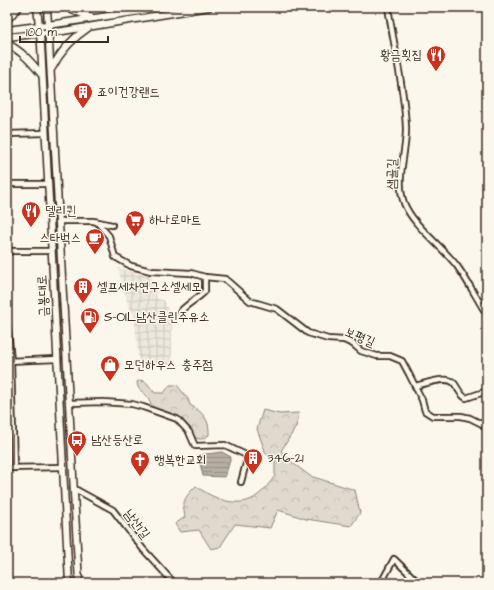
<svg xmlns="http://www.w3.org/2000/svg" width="494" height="590" font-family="'Architects Daughter','Poor Story',sans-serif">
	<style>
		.industrial { fill: url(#industrial-grid) }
		.forest { fill: url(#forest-crowns); stroke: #8d8276 }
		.water { fill: url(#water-rules); stroke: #85796d }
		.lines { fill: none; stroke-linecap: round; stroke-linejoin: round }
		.street-casing { stroke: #3b2a1e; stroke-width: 8 }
		.secondary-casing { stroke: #3b2a1e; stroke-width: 9 }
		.street { stroke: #fbf7ec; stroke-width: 4.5 }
		.secondary { stroke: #fbf7ec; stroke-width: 6 }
		.labels { text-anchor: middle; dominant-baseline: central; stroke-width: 3; stroke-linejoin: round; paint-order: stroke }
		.poi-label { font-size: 13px; fill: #3b2a1e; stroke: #fbf7ec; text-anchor: start }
		.street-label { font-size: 13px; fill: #3b2a1e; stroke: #fbf7ec }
	</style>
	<defs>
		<pattern id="industrial-grid" width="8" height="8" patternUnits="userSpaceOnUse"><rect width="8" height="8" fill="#ede8dd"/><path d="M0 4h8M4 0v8" fill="none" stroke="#ccc7bd"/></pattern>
		<pattern id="forest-crowns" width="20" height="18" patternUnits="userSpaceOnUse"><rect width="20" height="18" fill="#dfd9ce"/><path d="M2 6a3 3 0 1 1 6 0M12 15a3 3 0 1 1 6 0" fill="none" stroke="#c0bab0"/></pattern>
		<pattern id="water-rules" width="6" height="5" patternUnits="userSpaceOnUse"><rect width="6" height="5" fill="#b6aea2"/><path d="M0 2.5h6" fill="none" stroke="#958e83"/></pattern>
	</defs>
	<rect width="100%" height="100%" fill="#fbf7ec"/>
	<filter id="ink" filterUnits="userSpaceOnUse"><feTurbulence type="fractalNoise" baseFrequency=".025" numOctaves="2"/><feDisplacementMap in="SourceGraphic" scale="8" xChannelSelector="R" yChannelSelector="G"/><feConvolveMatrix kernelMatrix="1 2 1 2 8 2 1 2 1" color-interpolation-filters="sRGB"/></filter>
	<g filter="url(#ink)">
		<path class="industrial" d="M118 268 152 277 157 299 164 300 172 321V366L139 362 134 314 128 305Z"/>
		<g class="forest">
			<path d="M140 380 146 382 155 393H164L170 385H177L188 399 190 405C203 412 210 420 209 435 203 440 200 440 194 437 185 417 173 414 153 408 151 404 149 398 146 395 141 390 138 391 137 382Z"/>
			<path d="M263 410 280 414 299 413 296 427 281 451 294 464 310 476 355 490 360 513 351 526 306 519 278 510 270 528 235 524 220 547 211 549 199 530 180 532 175 524 185 517C182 501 184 498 196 486 213 499 240 510 258 495 265 490 270 482 275 476V460L266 454 257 429Z"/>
		</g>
		<path class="water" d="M222 452 231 457 225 477 203 476 198 455Z"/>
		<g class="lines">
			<defs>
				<g id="street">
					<path d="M388 7C394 47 404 87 406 127 407 152 395 178 404 203 413 226 442 246 457 266 468 281 477 299 487 315"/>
					<path d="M7 134 45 133"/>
					<path d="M7 184H48"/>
					<path d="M59 221H93L112 225"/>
					<path d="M97 222 109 236 115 257 131 266 151 271 191 273 205 277 225 279 250 301 277 309 308 333 328 339 344 340 353 344 361 351 377 356H390L402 361 409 374 422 400 425 411 433 416H461L470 418 482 424 487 430"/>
					<path d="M7 251H52"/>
					<path d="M181 311C188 303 198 299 205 291V277"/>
					<path d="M7 319 11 361 14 468"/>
					<path d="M7 361 58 359"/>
					<path d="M415 386C425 384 447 375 454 383 458 388 460 395 466 398L487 391"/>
					<path d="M69 403 103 402 132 404 143 407 177 419 189 432 195 446 225 445 248 456 241 482"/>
					<path d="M7 468 63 467"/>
					<path d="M73 488 113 510 143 549 174 583"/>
					<path d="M381 583 394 559 419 583"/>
				</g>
				<g id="secondary">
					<path d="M37 7 41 45 69 583"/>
					<path d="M47 7 79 583"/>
					<path d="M69 7 72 10 93 18"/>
					<path d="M7 20 19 7"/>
					<path d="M7 30 62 23 167 7"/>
					<path d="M7 37 63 31 209 7"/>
					<path d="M7 44C21 50 32 63 42 75"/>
					<path d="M52 68C61 51 71 39 88 28"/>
				</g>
			</defs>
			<use href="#street" class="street-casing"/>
			<use href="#secondary" class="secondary-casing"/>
			<use href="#street" class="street"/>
			<use href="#secondary" class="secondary"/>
		</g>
	</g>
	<defs>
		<symbol id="restaurant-pin" viewBox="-11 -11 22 30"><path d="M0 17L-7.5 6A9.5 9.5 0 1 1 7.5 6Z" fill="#c8321e" stroke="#fbf7ec"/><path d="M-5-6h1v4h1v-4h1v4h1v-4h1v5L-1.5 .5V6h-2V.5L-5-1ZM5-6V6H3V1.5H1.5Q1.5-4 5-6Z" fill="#fff"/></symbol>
		<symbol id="building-pin" viewBox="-11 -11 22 30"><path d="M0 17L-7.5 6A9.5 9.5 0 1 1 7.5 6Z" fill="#c8321e" stroke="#fbf7ec"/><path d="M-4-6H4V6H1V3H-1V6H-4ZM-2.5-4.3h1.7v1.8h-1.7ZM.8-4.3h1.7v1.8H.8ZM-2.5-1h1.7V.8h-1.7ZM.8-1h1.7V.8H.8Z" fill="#fff"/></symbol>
		<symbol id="supermarket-pin" viewBox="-11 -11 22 30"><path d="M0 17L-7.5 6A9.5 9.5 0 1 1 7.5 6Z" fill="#c8321e" stroke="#fbf7ec"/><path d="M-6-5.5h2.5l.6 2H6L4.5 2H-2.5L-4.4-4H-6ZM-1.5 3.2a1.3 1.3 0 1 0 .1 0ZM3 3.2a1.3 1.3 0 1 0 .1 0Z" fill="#fff"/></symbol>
		<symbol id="cafe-pin" viewBox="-11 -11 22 30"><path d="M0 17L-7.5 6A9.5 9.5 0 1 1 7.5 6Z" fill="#c8321e" stroke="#fbf7ec"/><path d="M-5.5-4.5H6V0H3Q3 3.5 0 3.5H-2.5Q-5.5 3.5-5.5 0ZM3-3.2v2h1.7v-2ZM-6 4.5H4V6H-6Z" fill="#fff"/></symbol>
		<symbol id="fuel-pin" viewBox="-11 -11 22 30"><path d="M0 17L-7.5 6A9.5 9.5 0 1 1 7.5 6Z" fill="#c8321e" stroke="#fbf7ec"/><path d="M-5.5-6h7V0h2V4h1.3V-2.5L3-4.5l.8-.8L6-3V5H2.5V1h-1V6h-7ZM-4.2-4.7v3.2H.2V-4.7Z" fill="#fff"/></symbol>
		<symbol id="shop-pin" viewBox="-11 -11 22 30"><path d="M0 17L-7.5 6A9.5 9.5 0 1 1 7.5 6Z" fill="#c8321e" stroke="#fbf7ec"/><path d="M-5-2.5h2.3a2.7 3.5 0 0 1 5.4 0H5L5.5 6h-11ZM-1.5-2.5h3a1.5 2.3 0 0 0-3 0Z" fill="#fff"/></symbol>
		<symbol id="bus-pin" viewBox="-11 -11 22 30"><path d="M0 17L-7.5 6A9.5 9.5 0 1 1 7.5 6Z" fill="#c8321e" stroke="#fbf7ec"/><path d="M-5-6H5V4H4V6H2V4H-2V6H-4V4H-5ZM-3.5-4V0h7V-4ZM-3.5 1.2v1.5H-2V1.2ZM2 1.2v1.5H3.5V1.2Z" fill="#fff"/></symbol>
		<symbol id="church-pin" viewBox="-11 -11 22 30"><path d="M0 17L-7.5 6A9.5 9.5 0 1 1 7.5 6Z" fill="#c8321e" stroke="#fbf7ec"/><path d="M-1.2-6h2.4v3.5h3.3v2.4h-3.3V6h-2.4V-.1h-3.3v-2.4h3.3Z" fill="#fff"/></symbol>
	</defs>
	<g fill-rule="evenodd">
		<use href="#restaurant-pin" x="425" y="44" width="22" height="30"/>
		<use href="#building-pin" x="72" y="81" width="22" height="30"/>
		<use href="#restaurant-pin" x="20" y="200" width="22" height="30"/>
		<use href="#supermarket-pin" x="124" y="209" width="22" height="30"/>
		<use href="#cafe-pin" x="84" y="227" width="22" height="30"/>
		<use href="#building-pin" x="72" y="276" width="22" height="30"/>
		<use href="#fuel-pin" x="79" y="306" width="22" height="30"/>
		<use href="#shop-pin" x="99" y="354" width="22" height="30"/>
		<use href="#bus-pin" x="66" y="429" width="22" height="30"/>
		<use href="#building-pin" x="242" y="447" width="22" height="30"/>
		<use href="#church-pin" x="129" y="449" width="22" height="30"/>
	</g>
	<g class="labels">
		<g class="poi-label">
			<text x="422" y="55" text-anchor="end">황금횟집</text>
			<text x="97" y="92">죠이건강랜드</text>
			<text x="45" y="211">델리퀸</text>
			<text x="149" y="220">하나로마트</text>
			<text x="81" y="238" text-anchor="end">스타벅스</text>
			<text x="97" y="287">셀프세차연구소셀세모</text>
			<text x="104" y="317">S-OIL남산클린주유소</text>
			<text x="124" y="365">모던하우스 충주점</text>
			<text x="91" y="440">남산등산로</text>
			<text x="267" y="458">346-21</text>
			<text x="154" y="460">행복한교회</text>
		</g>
		<g class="street-label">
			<text transform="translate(392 174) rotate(-89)">샘골길</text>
			<text transform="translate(43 296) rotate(-93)">금봉대로</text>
			<text transform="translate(360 337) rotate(22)">보평길</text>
			<text transform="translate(137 524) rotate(53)">남산1길</text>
		</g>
	</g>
	<rect width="494" height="590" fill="none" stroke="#fbf7ec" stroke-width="24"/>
	<rect x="12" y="12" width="470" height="566" fill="none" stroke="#3b2a1e" stroke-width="1.5" filter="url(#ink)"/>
	<path d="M20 36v6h88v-6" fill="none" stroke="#3b2a1e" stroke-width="2"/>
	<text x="26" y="36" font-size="12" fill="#3b2a1e" stroke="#fbf7ec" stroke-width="3" paint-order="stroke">100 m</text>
</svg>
